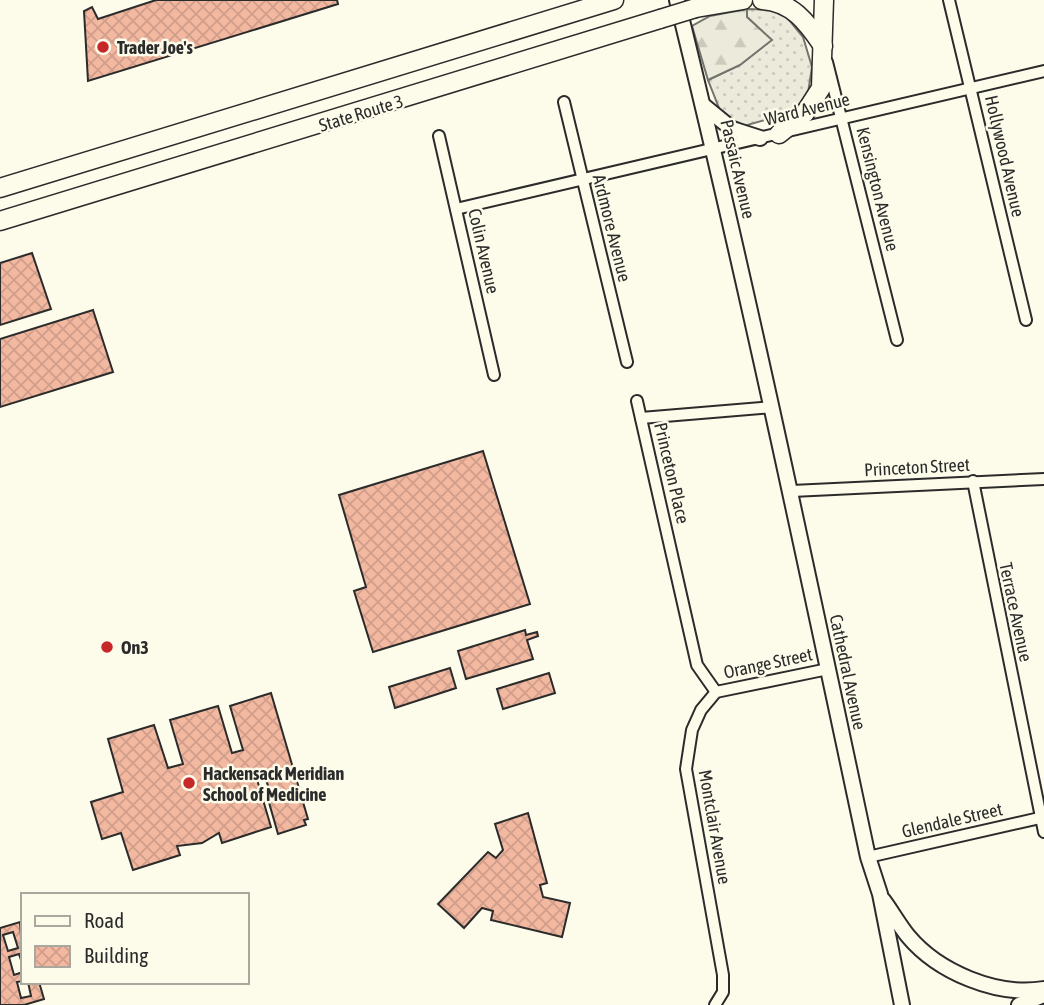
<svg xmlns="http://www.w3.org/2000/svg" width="1044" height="1005" font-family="'Asap Condensed',sans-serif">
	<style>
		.grass { fill: url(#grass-dots); stroke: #74746e; stroke-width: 2 }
		.forest { fill: url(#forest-firs); stroke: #74746e; stroke-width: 2 }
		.building { fill: url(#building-cross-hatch); stroke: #2b2b2b; stroke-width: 2; fill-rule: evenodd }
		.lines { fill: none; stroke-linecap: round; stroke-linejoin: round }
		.minor-casing { stroke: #2b2b2b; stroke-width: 14 }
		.secondary-casing { stroke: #2b2b2b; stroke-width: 18 }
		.trunk-casing { stroke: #2b2b2b; stroke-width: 21 }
		.minor { stroke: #fdfbea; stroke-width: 10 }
		.secondary { stroke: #fdfbea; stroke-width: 14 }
		.trunk { stroke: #fdfbea; stroke-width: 18 }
		.trunk-bridge-casing { stroke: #2b2b2b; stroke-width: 21; stroke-linecap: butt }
		.trunk-bridge { stroke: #fdfbea; stroke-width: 18 }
		.poi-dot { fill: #c62828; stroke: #fdfbea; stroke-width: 2.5 }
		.labels { text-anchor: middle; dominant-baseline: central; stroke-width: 5; stroke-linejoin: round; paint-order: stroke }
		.poi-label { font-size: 18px; font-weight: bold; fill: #2b2b2b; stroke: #fdfbea; text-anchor: start }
		.street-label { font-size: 18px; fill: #2b2b2b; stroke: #fdfbea }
	</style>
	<defs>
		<pattern id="grass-dots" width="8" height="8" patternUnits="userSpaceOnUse" patternTransform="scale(1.75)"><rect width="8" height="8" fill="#ecebdb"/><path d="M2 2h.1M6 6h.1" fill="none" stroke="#cbcabc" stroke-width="1.8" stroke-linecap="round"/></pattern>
		<pattern id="forest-firs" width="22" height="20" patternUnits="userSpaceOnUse" patternTransform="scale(1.75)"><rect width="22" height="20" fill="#ecebdb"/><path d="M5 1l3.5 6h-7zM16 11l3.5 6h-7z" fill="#cbcabc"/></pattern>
		<pattern id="building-cross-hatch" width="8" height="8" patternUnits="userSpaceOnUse" patternTransform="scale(1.75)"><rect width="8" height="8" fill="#f2b8a0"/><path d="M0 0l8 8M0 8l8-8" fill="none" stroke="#d09e8a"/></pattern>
	</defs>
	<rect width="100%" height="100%" fill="#fdfbea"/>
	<path class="grass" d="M747 9 781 10 803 37 812 67 808 93 793 112 744 126 721 113 708 80 740 65 771 40 747 17Z"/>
	<path class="forest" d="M747 9V17L772 40 740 65 708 80 692 26 710 16Z"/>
	<g class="building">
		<path d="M156 0H337L338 4 88 81 84 11 92 7 98 19Z"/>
		<path d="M32 253 51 309 0 325V263Z"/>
		<path d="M93 310 113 372 0 407V339Z"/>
		<path d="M483 451 530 604 373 652 354 591 366 587 339 495Z"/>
		<path d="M525 630 526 635 537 632 538 636 527 640 533 659 466 679 458 651Z"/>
		<path d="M450 668 456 688 395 708 389 687Z"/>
		<path d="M549 673 555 693 503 709 497 689Z"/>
		<path d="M271 693 308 819 304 820 306 825 278 834 266 792 270 790 264 776H256L271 827 222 843 219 833 202 843 177 846 180 855 133 870 121 833 102 839 91 802 123 792 108 739 154 725 168 768 183 764 170 720 218 706 232 753 243 750 230 706Z"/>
		<path d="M528 813 547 883 540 885 543 897 570 903 562 937 491 920 493 911 482 908 464 928 438 904 488 852 496 858 503 850 495 824Z"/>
		<path d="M20 922 23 966 19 954 9 957 14 975 23 972V981L17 982 21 998 31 996 28 982H39L44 999 24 1005H0V928ZM13 932 18 948 8 951 3 935Z"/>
	</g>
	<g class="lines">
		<defs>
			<g id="minor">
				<path d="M949 0 1026 320"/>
				<path d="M827 62 897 340"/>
				<path d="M564 102 627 362"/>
				<path d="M439 136 494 375"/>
				<path d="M456 209 1044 71"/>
				<path d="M637 401 697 665 716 692"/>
				<path d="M641 418 773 407"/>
				<path d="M973 481 1044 832"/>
				<path d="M792 491 1044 479"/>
				<path d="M868 857 1044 817"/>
				<path d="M715 1005 723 992V975L686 769 692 730 701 710 716 692 828 669"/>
			</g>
			<g id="secondary">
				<path d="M677 0C747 284 807 570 868 857L880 894 902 1005"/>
				<path d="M704 106 732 129 760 138"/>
				<path d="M883 900C892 912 899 925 908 936 938 972 997 997 1044 989"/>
				<path d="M1019 1005 1044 995"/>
			</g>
			<g id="trunk">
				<path d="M762 0C792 2 807 22 823 46"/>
				<path d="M696 8 743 0"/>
				<path d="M779 134 805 113 821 88 824 0"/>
				<path d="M0 188 614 0"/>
				<path d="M0 221 660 19"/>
			</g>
		</defs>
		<use href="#minor" class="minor-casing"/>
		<use href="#secondary" class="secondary-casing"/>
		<use href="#trunk" class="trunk-casing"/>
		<use href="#minor" class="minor"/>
		<use href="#secondary" class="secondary"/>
		<use href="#trunk" class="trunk"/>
		<defs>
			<path id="trunk-bridge" d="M660 19 696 8"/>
		</defs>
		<use href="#trunk-bridge" class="trunk-bridge-casing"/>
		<use href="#trunk-bridge" class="trunk-bridge"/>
	</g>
	<g class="poi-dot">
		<circle cx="103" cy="47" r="7"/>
		<circle cx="107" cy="647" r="7"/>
		<circle cx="189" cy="783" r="7"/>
	</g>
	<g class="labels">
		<g class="poi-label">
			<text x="117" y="47">Trader Joe's</text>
			<text x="121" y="647">On3</text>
			<text x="203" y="773">Hackensack Meridian<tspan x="203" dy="21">School of Medicine</tspan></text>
		</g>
		<g class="street-label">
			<text transform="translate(807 109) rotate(-14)">Ward Avenue</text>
			<text transform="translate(361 113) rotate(-17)">State Route 3</text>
			<text transform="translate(1005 156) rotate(77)">Hollywood Avenue</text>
			<text transform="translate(738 169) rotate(77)">Passaic Avenue</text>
			<text transform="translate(878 189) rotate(76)">Kensington Avenue</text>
			<text transform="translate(612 228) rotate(76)">Ardmore Avenue</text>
			<text transform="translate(484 251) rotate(77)">Colin Avenue</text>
			<text transform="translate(917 467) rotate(-3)">Princeton Street</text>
			<text transform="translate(672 473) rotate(77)">Princeton Place</text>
			<text transform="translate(1016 612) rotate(78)">Terrace Avenue</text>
			<text transform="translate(768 663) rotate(-12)">Orange Street</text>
			<text transform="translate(848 672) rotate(78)">Cathedral Avenue</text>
			<text transform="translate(952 820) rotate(-13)">Glendale Street</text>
			<text transform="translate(715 827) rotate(80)">Montclair Avenue</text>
		</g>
	</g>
	<rect x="21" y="893" width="228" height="91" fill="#fdfbea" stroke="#a9a89e" stroke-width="2"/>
	<rect x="35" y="916" width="35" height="10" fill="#fdfbea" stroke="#a9a89e" stroke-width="2"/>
	<text x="84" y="928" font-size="21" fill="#2b2b2b">Road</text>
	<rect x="35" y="946" width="35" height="21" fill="url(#building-cross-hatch)" stroke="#a9a89e" stroke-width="2"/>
	<text x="84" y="963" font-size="21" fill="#2b2b2b">Building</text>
</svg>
